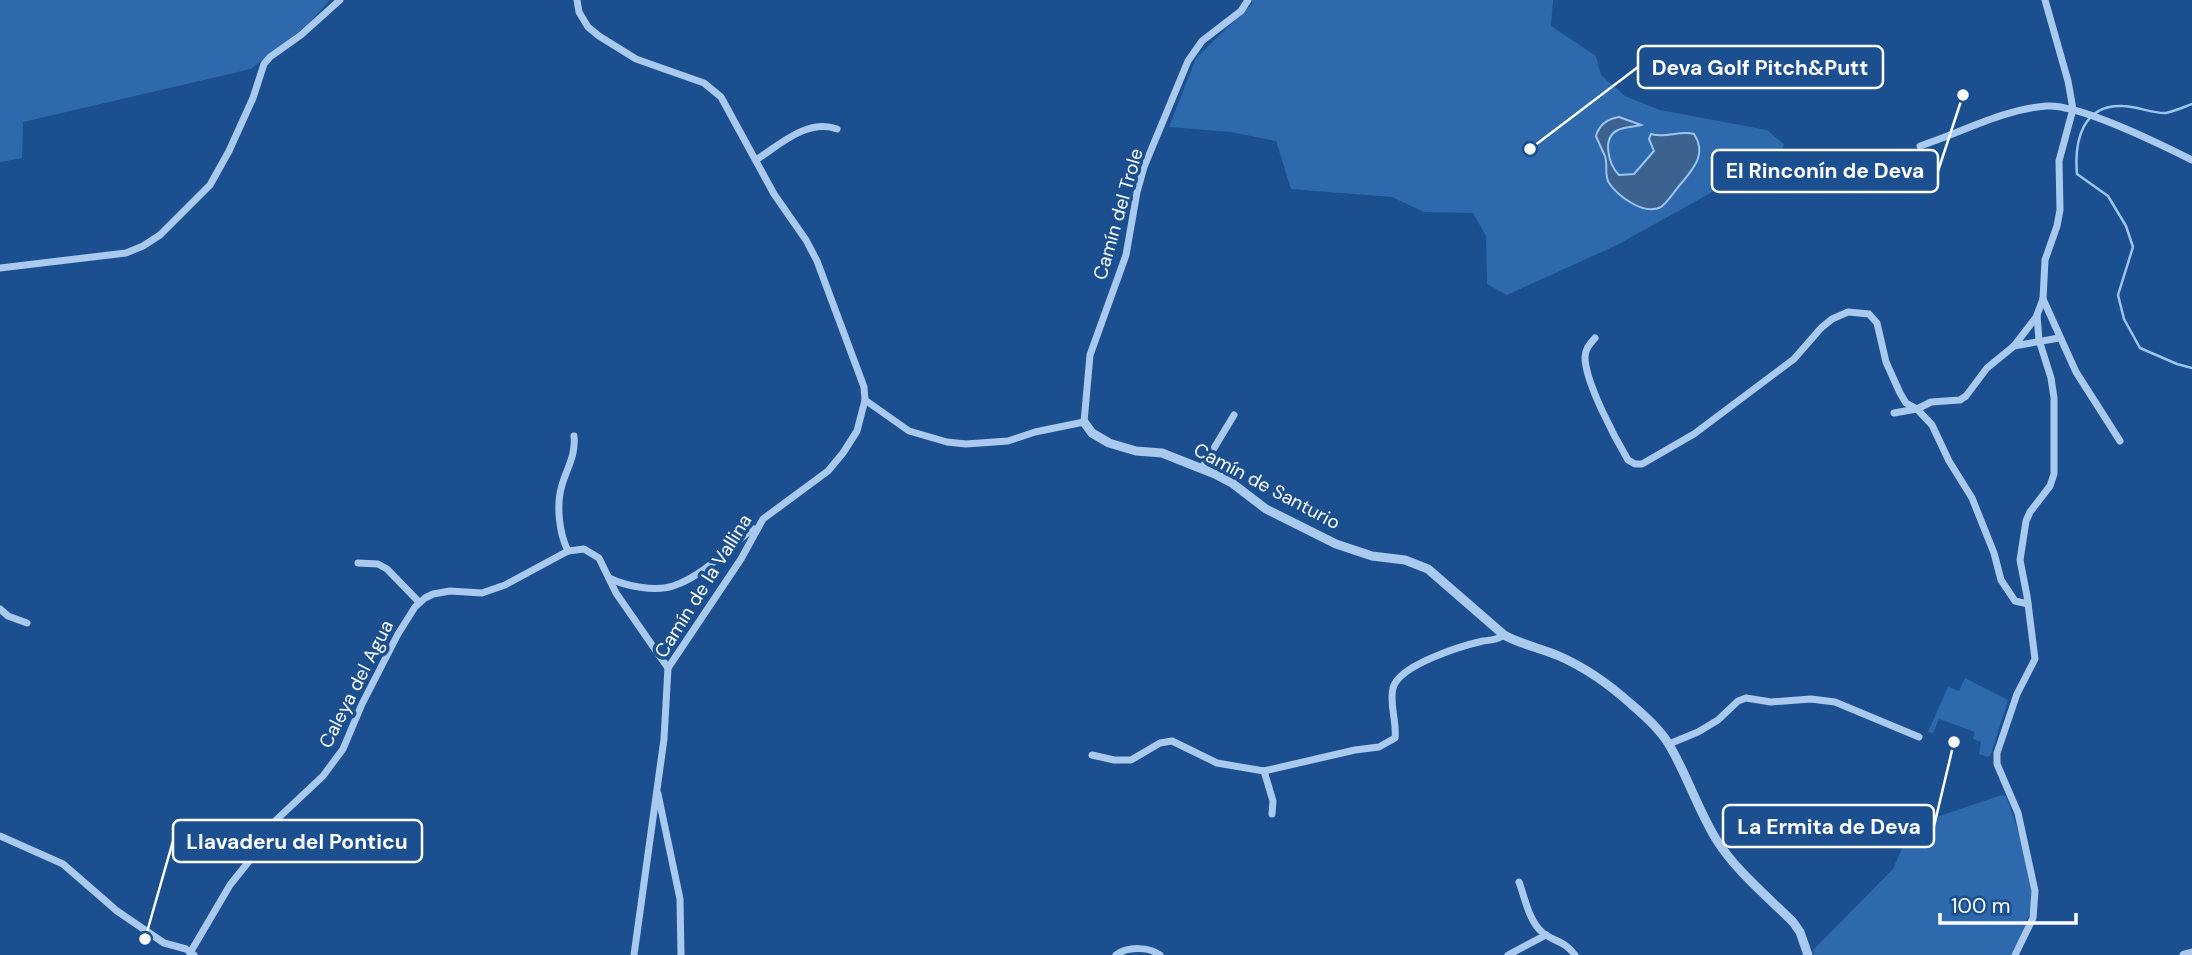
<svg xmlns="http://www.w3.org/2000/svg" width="2192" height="955" font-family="'DM Sans',sans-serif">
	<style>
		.green { fill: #2e69ad }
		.water { fill: #3c6290; stroke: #9cc4f0; stroke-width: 2 }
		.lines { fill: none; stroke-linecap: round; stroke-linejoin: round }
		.stream { stroke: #9cc4f0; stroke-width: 2.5 }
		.minor { stroke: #a9c9ee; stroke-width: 7 }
		.tertiary { stroke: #a9c9ee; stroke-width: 9 }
		.labels { text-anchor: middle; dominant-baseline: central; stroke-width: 7; stroke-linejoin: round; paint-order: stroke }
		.street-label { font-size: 19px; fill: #fff; stroke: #1b4f8f }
		.leader { fill: none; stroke: #fff; stroke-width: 2.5 }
		.callout-dot { fill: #fff; stroke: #1b4f8f; stroke-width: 2.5 }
		.callout { fill: #1b4f8f; stroke: #fff; stroke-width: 2.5 }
		.callout-label { font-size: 21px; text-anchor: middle; font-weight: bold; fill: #fff }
	</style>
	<rect width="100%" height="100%" fill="#1b4f8f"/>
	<g class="green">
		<path d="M0 0H330L306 26 251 69 23 122 22 158 0 162Z"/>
		<path d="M1252 0H1553L1551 26 1596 56 1601 75 1625 96 1660 110 1767 130 1784 144 1781 154 1617 245 1507 295 1487 284 1486 236 1473 213 1424 212 1392 197 1291 189 1276 141 1230 132 1169 127 1196 58 1252 4Z"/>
		<path d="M1965 678 2008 700 1991 754 1988 757 1979 754 1981 742 1973 739 1975 732 1939 719 1933 733 1928 732 1948 687 1959 691Z"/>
		<path d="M2002 795 2006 796C2015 821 2036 880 2032 904 2029 921 2018 939 2011 955H1814L1813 950 1893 869 1903 846 1916 824Z"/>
	</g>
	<path class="water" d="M1619 117 1641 125C1634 127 1624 127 1618 130 1601 138 1609 165 1619 175L1634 174 1654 151 1649 139 1651 134C1666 139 1678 130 1694 134 1708 155 1692 170 1679 186 1674 192 1667 203 1661 207 1644 216 1618 196 1609 183 1604 175 1608 165 1605 156 1602 150 1599 143 1596 136 1599 125 1607 119 1619 117Z"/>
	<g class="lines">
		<path class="stream" d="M2192 104C2184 107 2175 111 2166 113 2153 114 2137 106 2123 106 2083 104 2074 140 2077 174L2108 196 2126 226 2133 247 2118 295 2124 319 2140 348 2177 364 2192 368"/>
		<g class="minor">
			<path d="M577 0 579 12 588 27 599 36 636 59 704 83 721 97 774 194 806 240 817 261 864 387 865 400 909 431 947 442 966 444 1008 441 1035 432 1084 422 1090 355 1126 255 1137 192 1144 167 1188 61 1202 41 1241 11 1248 0"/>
			<path d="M1920 146C1961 133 2003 109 2047 106 2080 104 2160 144 2192 160"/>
			<path d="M756 160C779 145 808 118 837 129"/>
			<path d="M0 268 126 253 143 246 160 235 210 185 229 151 253 98 264 64 270 57 301 35 340 0"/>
			<path d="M2043 299 2076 372 2120 441"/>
			<path d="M1595 338C1590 344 1585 349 1585 357 1585 382 1615 438 1628 460L1635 464H1642L1694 434 1794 359 1821 328 1832 319 1848 312 1869 314 1877 323 1886 362 1900 393 1906 403 1917 409 1932 425 1949 461 1972 498 1994 553 2001 580 2015 601 2028 604"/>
			<path d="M2014 346 2059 338"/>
			<path d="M1894 413 1917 409 1931 402 1960 400 1966 396 1987 368 2014 346 2037 316"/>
			<path d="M1202 468 1234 415"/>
			<path d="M568 551C559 533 556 505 562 485 567 468 576 455 574 436"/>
			<path d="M358 563 378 564 387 569 419 602"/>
			<path d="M609 578C625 586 655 592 673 586 702 577 729 548 752 529H757"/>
			<path d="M0 609 8 616 27 623"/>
			<path d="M1669 744 1698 732 1718 720 1738 701 1746 698 1771 702 1811 699 1835 702 1919 737"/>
			<path d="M1092 755 1114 760H1131L1160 743 1172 741 1217 763 1264 771 1355 750 1379 747 1395 738C1397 721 1389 705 1393 688 1399 665 1461 646 1483 641 1491 640 1497 640 1504 635"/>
			<path d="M1264 771 1273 801 1272 814"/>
			<path d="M658 794 680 899 681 955"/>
			<path d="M0 836 63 864 117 911 164 943 186 949 194 955"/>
			<path d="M1519 882C1525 898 1529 922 1543 933 1555 942 1565 941 1575 955"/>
			<path d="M190 953 230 885 250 860 273 823 323 776 343 749 362 704 398 634 415 607 425 598 433 594 450 591 482 593 505 585 568 551 584 549 599 558 616 593 668 668"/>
			<path d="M634 955 664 739 668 668 741 559 763 519 828 471 843 453 857 431 865 400"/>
			<path d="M1116 955C1128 946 1150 947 1160 955"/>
			<path d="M1508 955 1546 935"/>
			<path d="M2015 955 2033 918 2035 891 2018 813 1997 764V753L2017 694 2035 659 2027 596 2020 560 2026 521 2030 512 2050 486 2054 474V398L2051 378 2039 340 2037 315 2043 299 2045 260 2057 226 2060 210 2059 161 2073 109 2068 81 2045 0"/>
		</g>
		<g class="tertiary">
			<path d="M1084 422 1092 433 1109 443 1136 451 1162 453 1215 474 1232 483 1266 509 1336 544 1372 556 1405 560 1428 569 1504 635C1522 645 1541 648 1559 656 1584 667 1611 686 1631 704 1644 715 1659 728 1668 743 1686 772 1697 808 1716 839 1735 870 1767 896 1793 922L1800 932 1808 955"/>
			<path d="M2184 955 2192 953"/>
		</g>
	</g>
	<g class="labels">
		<g class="street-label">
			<text transform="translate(1118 214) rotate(-74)">Camín del Trole</text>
			<text transform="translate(1267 486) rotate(28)">Camín de Santurio</text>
			<text transform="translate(703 586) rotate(-58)">Camín de la Vallina</text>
			<text transform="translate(356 684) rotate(-63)">Caleya del Agua</text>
		</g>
	</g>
	<path class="leader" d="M1530 149L1638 67M1963 95L1938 171M1954 742L1934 826M145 939L173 841"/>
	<g class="callout-dot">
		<circle cx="1530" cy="149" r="7"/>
		<circle cx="1963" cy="95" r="7"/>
		<circle cx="1954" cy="742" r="7"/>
		<circle cx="145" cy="939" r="7"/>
	</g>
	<g class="callout">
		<rect x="1638" y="46" width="245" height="42" rx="7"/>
		<rect x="1712" y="150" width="226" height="42" rx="7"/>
		<rect x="1723" y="805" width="211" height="42" rx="7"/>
		<rect x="173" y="820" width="249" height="42" rx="7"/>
	</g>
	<g class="callout-label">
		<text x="1760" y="75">Deva Golf Pitch&amp;Putt</text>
		<text x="1825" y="178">El Rinconín de Deva</text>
		<text x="1829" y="834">La Ermita de Deva</text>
		<text x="297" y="849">Llavaderu del Ponticu</text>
	</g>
	<path d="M1940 913v10h136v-10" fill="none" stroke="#ffffff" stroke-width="3.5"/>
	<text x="1951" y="913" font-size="21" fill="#ffffff" stroke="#1b4f8f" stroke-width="5" paint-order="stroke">100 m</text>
</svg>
